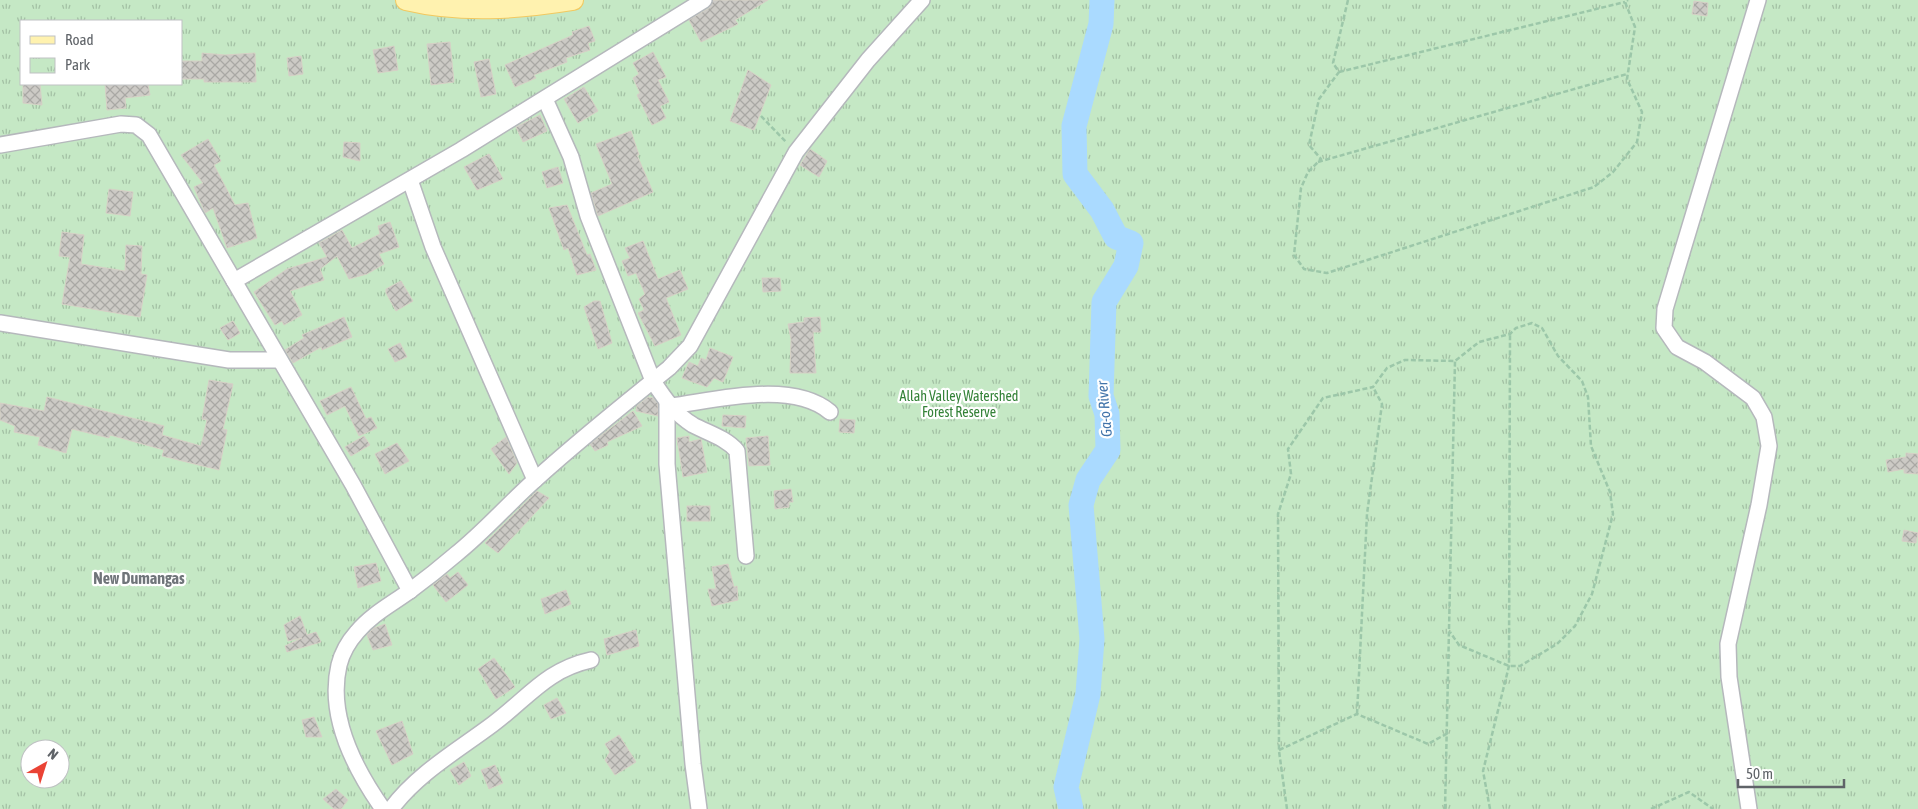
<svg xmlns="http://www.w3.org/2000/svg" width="1918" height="809" font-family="'Asap Condensed',sans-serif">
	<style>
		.park { fill: url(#park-tufts); fill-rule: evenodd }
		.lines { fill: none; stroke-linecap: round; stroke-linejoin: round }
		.river { stroke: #aadaff; stroke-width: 25 }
		.building { fill: url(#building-cross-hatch); stroke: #d6d1c6 }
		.minor-casing { stroke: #b5b8bc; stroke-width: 18 }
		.major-casing { stroke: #f2c960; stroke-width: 22 }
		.path { stroke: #9cc7a9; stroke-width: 2.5; stroke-dasharray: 5 2.5; stroke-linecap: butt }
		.minor { stroke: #fff; stroke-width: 15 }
		.major { stroke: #fff2af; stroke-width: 20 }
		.labels { text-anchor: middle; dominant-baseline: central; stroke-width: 4.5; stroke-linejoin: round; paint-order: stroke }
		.park-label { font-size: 14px; fill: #348238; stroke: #fff }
		.water-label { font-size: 15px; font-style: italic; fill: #4174aa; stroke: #fff }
		.quarter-label { font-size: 16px; font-weight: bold; fill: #70757a; stroke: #fff }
	</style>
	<defs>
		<pattern id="park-tufts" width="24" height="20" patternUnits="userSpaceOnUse" patternTransform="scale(1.25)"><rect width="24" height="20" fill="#c5e8c5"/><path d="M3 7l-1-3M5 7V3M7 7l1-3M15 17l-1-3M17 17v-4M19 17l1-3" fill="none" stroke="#a3c0a4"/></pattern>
		<pattern id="building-cross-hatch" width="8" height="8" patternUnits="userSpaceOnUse" patternTransform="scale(1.25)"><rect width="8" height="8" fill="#cccac5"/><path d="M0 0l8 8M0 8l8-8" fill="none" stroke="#a9a8a4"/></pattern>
	</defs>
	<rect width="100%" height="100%" fill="#f1efe8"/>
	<path class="park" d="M0 0H1918V809H0ZM21 21H181V84H21ZM30 749H60V779H30Z"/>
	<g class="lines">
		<path class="river" d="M1071 809 1066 787 1088 694 1092 639 1081 505 1088 480 1108 450 1107 414 1101 396 1104 302 1126 266 1131 243 1116 237 1102 210 1075 174 1074 126 1101 24 1102 0"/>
	</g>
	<g class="building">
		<path d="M713 0H768L735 20 738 24 701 42 689 20 709 8Z"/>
		<path d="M1694 1 1708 3 1707 16 1692 14Z"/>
		<path d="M589 26 595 41 588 43 590 50 566 58 567 62 534 75 536 78 515 87 505 65 573 35 572 32Z"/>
		<path d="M450 42 454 82 431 85 427 44Z"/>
		<path d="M394 46 398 70 378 73 373 50Z"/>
		<path d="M653 52 666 77 658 80 669 102 660 106 666 118 652 125 637 95 640 93 633 78 639 74 633 63Z"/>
		<path d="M202 53 225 55 255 53 256 82H204V79H181V61H202Z"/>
		<path d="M301 56 303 74 289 76 287 58Z"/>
		<path d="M489 59 496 94 481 97 474 62Z"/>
		<path d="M748 70 771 85 754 130 730 121Z"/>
		<path d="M23 84H40L42 105 23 103Z"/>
		<path d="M105 84H148L150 95 125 98 126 108 107 110Z"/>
		<path d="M584 87 598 111 578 123 564 99Z"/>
		<path d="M540 115 547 131 523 142 516 127Z"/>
		<path d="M631 131 639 155H637L653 192 598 216 591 193 612 184 596 144Z"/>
		<path d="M208 139 221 161 214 165 235 205 248 203 257 238 227 248 213 208 205 213 194 187 203 183 181 155Z"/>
		<path d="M344 142 360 143V161L343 157Z"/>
		<path d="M810 149 827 161 819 177 800 165Z"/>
		<path d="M489 154 503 179 477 190 464 167Z"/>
		<path d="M558 167 563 183 547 188 542 172Z"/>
		<path d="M109 189 133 192 130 216 106 213Z"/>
		<path d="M567 205 587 255 590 254 596 270 577 275 568 248 564 250 549 208Z"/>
		<path d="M390 222 399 247 379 254 384 264 367 274 349 279 337 256 320 269 324 280 290 291 302 315 284 325 282 321 275 325 254 292 287 269 327 257 319 243 328 238 342 230 352 248 380 234 378 226Z"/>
		<path d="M62 232 84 235 81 264 125 271 126 245 142 246 141 274 147 275 140 317 62 304 70 257 59 256Z"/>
		<path d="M643 241 658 279 680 270 688 289 666 298 681 335 655 346 638 313 644 310 639 299 645 294 636 273 628 276 622 261 630 258 625 248Z"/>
		<path d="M762 278H780L781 291 763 292Z"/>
		<path d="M401 281 413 301 396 311 386 293V289Z"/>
		<path d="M594 301H600L612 343 598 349 584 307Z"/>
		<path d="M344 317 352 337 322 350 321 347 293 363 285 350 304 338 302 335Z"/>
		<path d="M820 317 821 332H813L816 373H790L791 339 788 324 804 322V318Z"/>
		<path d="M233 321 240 333 228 340 220 328Z"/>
		<path d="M400 343 407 357 395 362 388 349Z"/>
		<path d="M710 348 733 357 723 382 714 378 707 387 682 378 689 362 698 366 701 358 706 360Z"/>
		<path d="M209 380 233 384 223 429 227 430 219 470 162 456 164 450 110 435 109 438 72 429 66 453 38 445 40 437 14 432 15 426 0 420V403L44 411 47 397 164 426 162 435 201 446 207 420 202 419Z"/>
		<path d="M351 387 366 419 371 417 377 428 359 436 345 406 327 415 320 401Z"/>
		<path d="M648 397 653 398 658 404V416L636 411 637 406Z"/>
		<path d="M633 411 642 426 607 442 608 445 595 451 590 444Z"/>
		<path d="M723 415 746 416 745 428 722 426Z"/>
		<path d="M840 419 855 420 854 433 839 432Z"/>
		<path d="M364 436 370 445 351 456 345 447Z"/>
		<path d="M689 436V442L701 439 707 472 683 477 677 438Z"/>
		<path d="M768 436 770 465 749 466 746 438Z"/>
		<path d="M506 437 517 463 509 474 491 449Z"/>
		<path d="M397 443 409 461 385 474 375 454Z"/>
		<path d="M1906 453 1918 454V474L1904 473V469L1888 472 1886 460 1906 457Z"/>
		<path d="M791 489 793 502H789V507L775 509 774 491Z"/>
		<path d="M537 491 549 498 498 553 485 543Z"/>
		<rect x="687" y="506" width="23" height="15"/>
		<path d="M1904 530 1918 533 1916 543 1902 541Z"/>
		<path d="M376 563 381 581 358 588 354 567Z"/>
		<path d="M728 564 734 587 737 586 738 600 712 606 708 589H716L712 567Z"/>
		<path d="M458 572 468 585 446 602 433 585 447 574 450 578Z"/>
		<path d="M566 590 571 604 545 614 541 599Z"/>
		<path d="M300 616 307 635 316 632 321 642 287 652 285 646 302 638 288 641 284 625Z"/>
		<path d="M385 624 392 645 373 650 367 635 374 628Z"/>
		<path d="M636 630 639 646 607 655 604 639Z"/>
		<path d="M494 658 515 687 496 699 478 669Z"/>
		<path d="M557 698 566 713 551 719 544 705Z"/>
		<path d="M314 717 322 737H306L302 720Z"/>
		<path d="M402 721 413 754 392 765 376 731Z"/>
		<path d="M619 735 636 762 615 775 605 760 610 752 605 744Z"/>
		<path d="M464 762 471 776 459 785 450 770Z"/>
		<path d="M495 765 503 783 489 789 481 770Z"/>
		<path d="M336 789 348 800 341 809H334L323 799Z"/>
	</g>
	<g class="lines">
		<defs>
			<g id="minor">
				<path d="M545 99 571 157 588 216 653 381C664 398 675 414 693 425 708 433 726 438 737 451L746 556"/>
				<path d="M0 145 121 124 136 125 149 135 353 485 410 591"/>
				<path d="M410 180 433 247 535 480"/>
				<path d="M234 281 461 150 704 0"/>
				<path d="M0 323 229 360H278"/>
				<path d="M667 403V464L693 764 699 809"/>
				<path d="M671 406C717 400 792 380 830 412"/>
				<path d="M383 809C354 768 327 716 339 665 342 653 349 641 357 632 372 614 392 604 411 590 426 579 441 567 455 555 484 532 508 504 535 480 578 441 624 404 669 368L690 346 796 152 868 60 922 0"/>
				<path d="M391 809C418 773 457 751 493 724 528 698 546 670 591 660"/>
				<path d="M1749 809 1729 677 1728 644 1759 505 1769 446 1764 417 1753 398 1705 362 1677 347 1664 328 1665 309 1758 0"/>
			</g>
			<path id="major" d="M406 0C461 13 517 9 573 0"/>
		</defs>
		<use href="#minor" class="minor-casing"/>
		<use href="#major" class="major-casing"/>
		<g class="path">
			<path d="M1348 0 1333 63 1339 72 1319 99 1309 145 1321 159 1308 172 1301 188 1294 255 1304 269 1327 273 1594 187 1613 172 1637 142 1642 112 1627 79 1635 27 1625 2 1628 0"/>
			<path d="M1339 72 1625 2"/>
			<path d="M761 116 786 142"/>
			<path d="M1318 162 1627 74"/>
			<path d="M1357 714 1367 514 1382 404 1373 387"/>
			<path d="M1279 750 1357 714 1428 744 1448 733"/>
			<path d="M1287 809 1279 751 1278 514 1291 474 1288 449 1323 398 1373 387 1387 368 1405 360 1455 361 1479 342 1510 334 1516 328 1532 323 1542 328 1558 356 1582 381 1588 397 1591 446 1610 492 1613 514 1592 594 1575 626 1557 644 1520 666H1509L1459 645 1450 632"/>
			<path d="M1445 809 1455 361"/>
			<path d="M1490 809 1483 771 1509 666 1510 334"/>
			<path d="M1651 809 1689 792 1713 809"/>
		</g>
		<use href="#minor" class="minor"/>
		<use href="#major" class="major"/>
	</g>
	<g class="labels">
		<g class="park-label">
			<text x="959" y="396">Allah Valley Watershed<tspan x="959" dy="16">Forest Reserve</tspan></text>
		</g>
		<g class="water-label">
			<text transform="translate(1104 409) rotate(-95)">Ga-o River</text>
		</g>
		<g class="quarter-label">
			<text x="139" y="578">New Dumangas</text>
		</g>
	</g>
	<rect x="20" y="20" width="162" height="65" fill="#ffffff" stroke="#bfc1c3"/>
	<rect x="30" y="36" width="25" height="8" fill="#fff2af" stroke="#bfc1c3"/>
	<text x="65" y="45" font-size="15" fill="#5f6368">Road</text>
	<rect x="30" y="58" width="25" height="15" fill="url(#park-tufts)" stroke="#bfc1c3"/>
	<text x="65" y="70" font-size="15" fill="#5f6368">Park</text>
	<g transform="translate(45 764) rotate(39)"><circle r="24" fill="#ffffff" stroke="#bfc1c3"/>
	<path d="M0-4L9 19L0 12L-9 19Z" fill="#ea4335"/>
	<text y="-8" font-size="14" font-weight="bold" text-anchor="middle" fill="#5f6368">N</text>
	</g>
	<path d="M1738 779v8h106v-8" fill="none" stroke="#5f6368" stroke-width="2.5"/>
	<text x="1746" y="779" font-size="15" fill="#5f6368" stroke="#ffffff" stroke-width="4" paint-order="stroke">50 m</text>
</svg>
